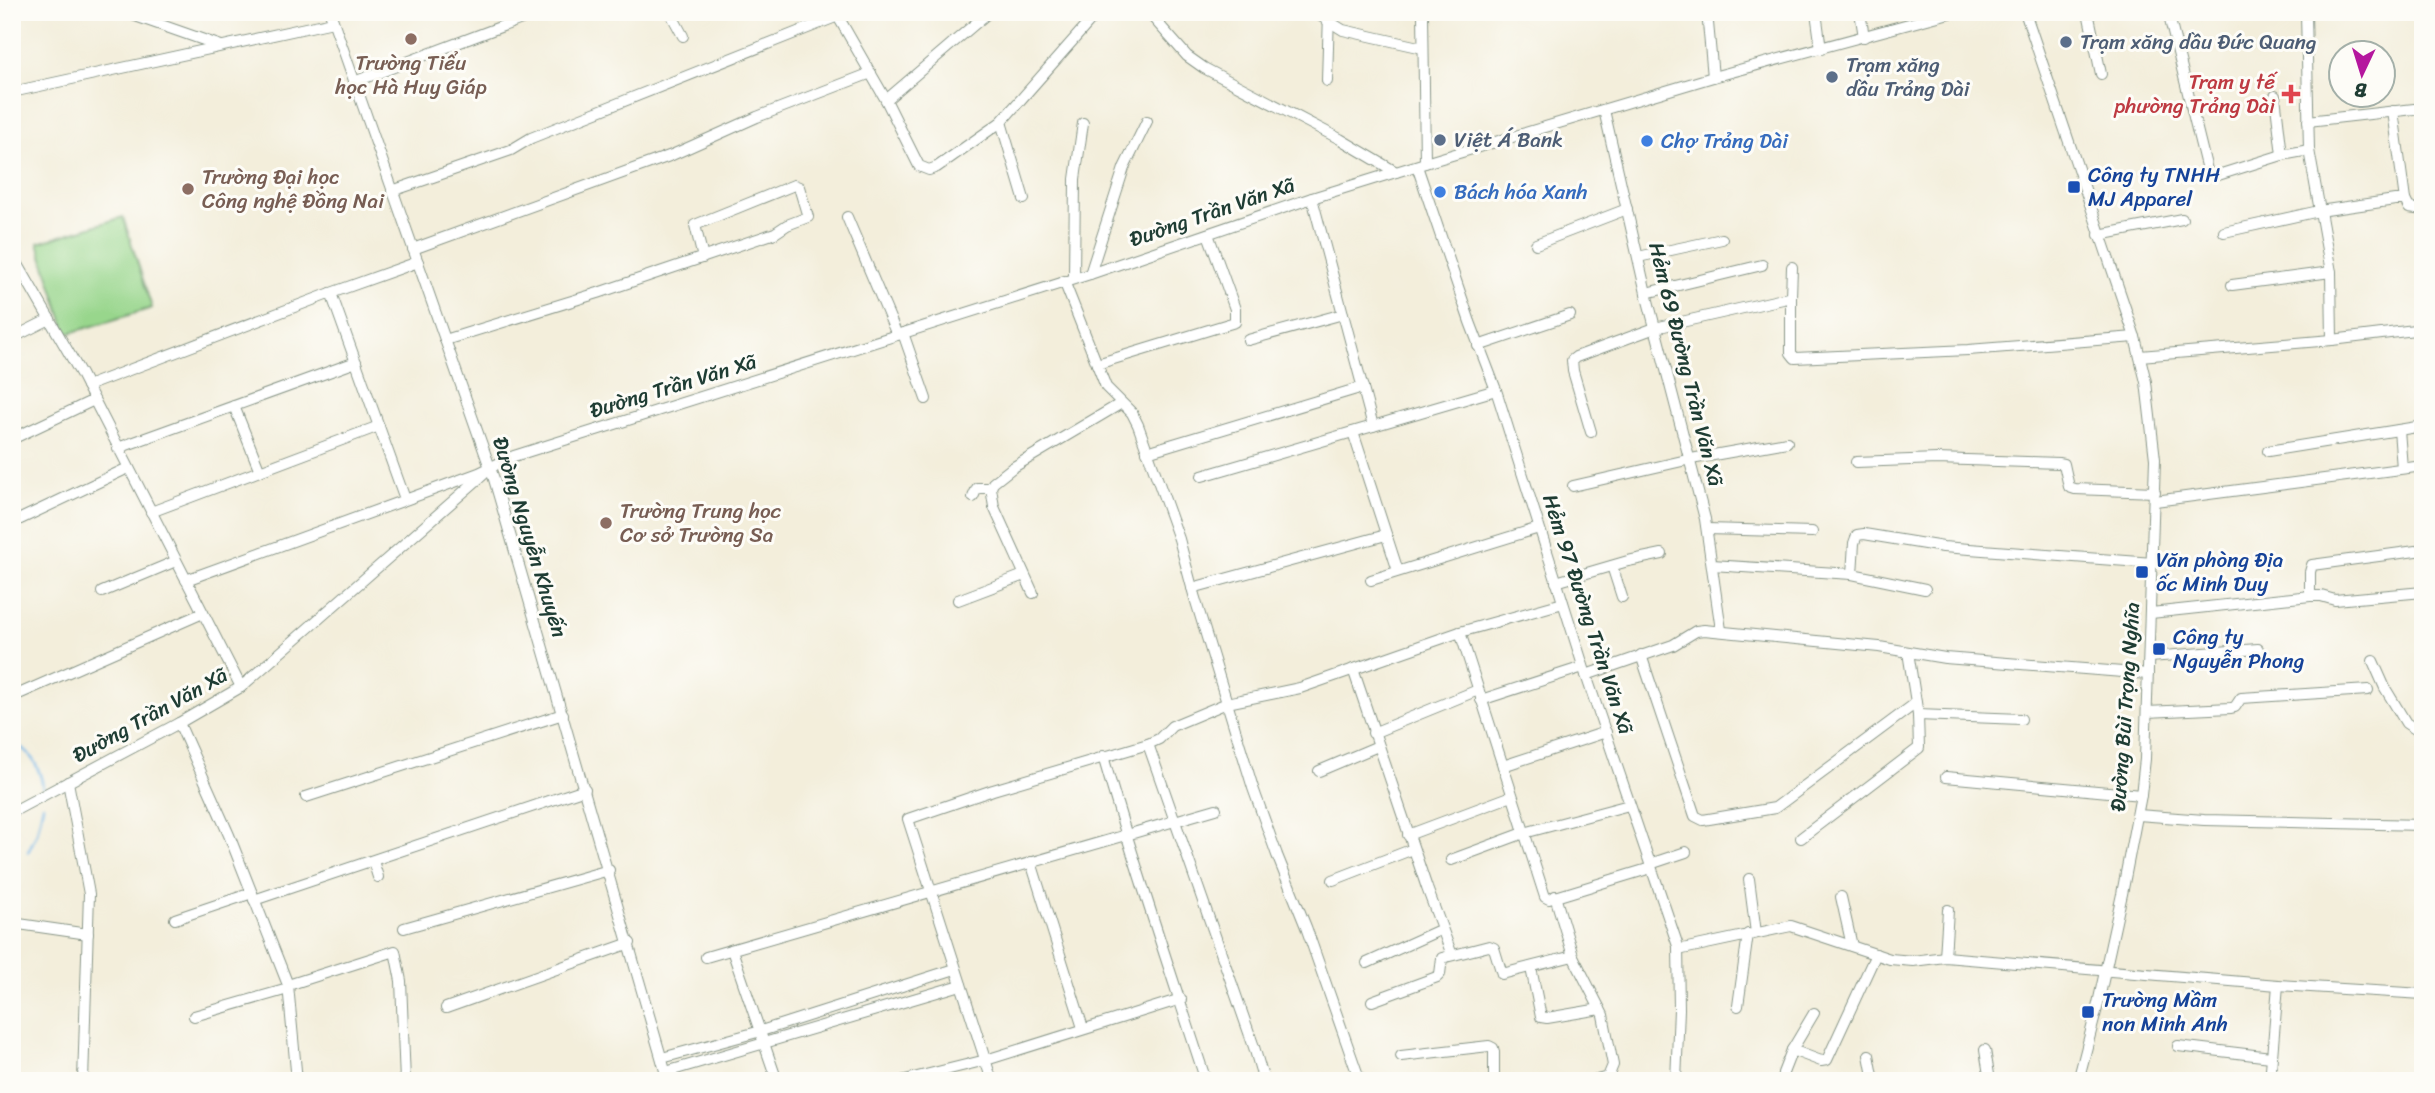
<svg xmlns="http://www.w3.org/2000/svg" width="2435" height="1093" font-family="Sriracha,sans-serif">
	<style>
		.green { fill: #98d68c; stroke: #5c8a60; stroke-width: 2 }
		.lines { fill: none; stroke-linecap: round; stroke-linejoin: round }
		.stream { stroke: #72b6e8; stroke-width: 2.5 }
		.minor-casing { stroke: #899688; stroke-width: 12 }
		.minor { stroke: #fff; stroke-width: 10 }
		.education-dot { fill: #8d6e63; stroke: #fdfcf7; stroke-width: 2.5 }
		.service-dot { fill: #5c6f8a; stroke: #fdfcf7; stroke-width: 2.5 }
		.health-dot { fill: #e0444e; stroke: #fdfcf7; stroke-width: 2.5 }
		.shop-dot { fill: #3f7fe0; stroke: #fdfcf7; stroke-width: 2.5 }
		.transit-dot { fill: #1a4fb4; stroke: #fdfcf7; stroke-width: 2.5 }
		.labels { text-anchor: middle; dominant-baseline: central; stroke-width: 6; stroke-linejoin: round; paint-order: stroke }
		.service-label { font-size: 21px; fill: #4e5e75; stroke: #fdfcf7; text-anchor: start }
		.education-label { font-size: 21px; fill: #785e54; stroke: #fdfcf7; text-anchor: start }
		.health-label { font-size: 21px; fill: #be3a42; stroke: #fdfcf7; text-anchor: end }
		.shop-label { font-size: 21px; fill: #366cbe; stroke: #fdfcf7; text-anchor: start }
		.transit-label { font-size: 21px; fill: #164399; stroke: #fdfcf7; text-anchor: start }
		.street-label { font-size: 21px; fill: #1f3d34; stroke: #fdfcf7 }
	</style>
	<rect width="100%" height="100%" fill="#fdfcf7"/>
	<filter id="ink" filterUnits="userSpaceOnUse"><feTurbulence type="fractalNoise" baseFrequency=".0143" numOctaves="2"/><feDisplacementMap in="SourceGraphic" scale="14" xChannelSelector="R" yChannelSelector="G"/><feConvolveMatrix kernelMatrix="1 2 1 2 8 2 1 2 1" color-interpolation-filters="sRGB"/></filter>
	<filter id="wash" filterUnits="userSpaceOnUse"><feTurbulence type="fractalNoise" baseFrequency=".00686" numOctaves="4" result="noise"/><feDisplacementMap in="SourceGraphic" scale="28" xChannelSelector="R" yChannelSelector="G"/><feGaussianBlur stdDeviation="1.57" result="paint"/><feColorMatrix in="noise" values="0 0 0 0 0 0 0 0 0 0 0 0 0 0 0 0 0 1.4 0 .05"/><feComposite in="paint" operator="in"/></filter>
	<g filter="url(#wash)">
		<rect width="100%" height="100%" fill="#f3eedb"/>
		<path class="green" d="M123 217 152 308 67 334 38 243Z"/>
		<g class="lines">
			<g class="stream">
				<path d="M12 744C31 748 41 771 43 788"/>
				<path d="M28 852 37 833 43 805"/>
			</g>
		</g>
	</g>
	<g filter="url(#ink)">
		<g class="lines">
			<defs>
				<g id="minor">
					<path d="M124 12 221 46"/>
					<path d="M330 12 494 479 668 1081"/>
					<path d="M670 12 683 36"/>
					<path d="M1148 12 1187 56 1204 68 1340 139 1396 172"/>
					<path d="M1314 12 1343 30 1423 48"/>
					<path d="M1423 12 1425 163"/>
					<path d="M1707 12 1713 77"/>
					<path d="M1816 12 1821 49"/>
					<path d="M1860 12 1864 37"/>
					<path d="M2025 12 2135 337 2146 382 2155 459 2145 759 2141 795 2122 894 2097 1008 2078 1081"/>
					<path d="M2088 12 2101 74"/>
					<path d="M2168 12 2208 174 2215 176 2282 155 2309 150"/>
					<path d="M2306 12 2309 150 2331 272 2332 340"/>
					<path d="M836 13 886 100 919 166 929 170 937 167 1001 122 1098 12"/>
					<path d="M1327 81 1329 12"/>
					<path d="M354 82 540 12"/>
					<path d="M12 92 333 22"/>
					<path d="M2275 96 2282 155"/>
					<path d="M886 100 989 12"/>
					<path d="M1604 110 1646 293 1705 519 1721 630"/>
					<path d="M2393 111 2405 200"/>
					<path d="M2308 121 2423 108"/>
					<path d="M1001 122 1024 199"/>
					<path d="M1417 166 1470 322 1496 390 1586 675 1678 946 1679 1009 1676 1081"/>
					<path d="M392 191 511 150 531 138 838 16"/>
					<path d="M1312 198 1373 426"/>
					<path d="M847 217 897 335"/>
					<path d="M2224 232 2319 211 2395 200H2405L2409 208 2423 210"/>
					<path d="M2099 235 2182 219"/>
					<path d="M1536 244 1627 209"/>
					<path d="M413 249 672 155 757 117 871 73"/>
					<path d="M12 254 81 374 241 687"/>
					<path d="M1638 257 1722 239"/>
					<path d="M1090 274 1124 168 1147 121"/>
					<path d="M1074 278 1075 179 1083 123"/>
					<path d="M1064 281 1106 387 1132 413 1138 425 1179 539 1194 595 1253 788 1277 855 1306 927 1360 1081"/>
					<path d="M2232 285 2331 272"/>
					<path d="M331 293 405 499"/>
					<path d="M1646 293 1762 265"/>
					<path d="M1791 297 1792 267"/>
					<path d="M903 333 926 399"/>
					<path d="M12 338 50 319"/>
					<path d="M445 340 598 293 775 233 787 225 808 217 799 187 794 185 695 225 703 258"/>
					<path d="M1248 340 1343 314"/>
					<path d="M1478 346 1570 315"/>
					<path d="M2140 356 2332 340 2423 329"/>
					<path d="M1097 364 1235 322V309L1208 234"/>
					<path d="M87 386 331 293 418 262"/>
					<path d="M234 406 260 471"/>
					<path d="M2399 430 2402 468"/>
					<path d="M1353 432 1398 571"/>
					<path d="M1591 432 1573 371 1572 360 1576 357 1655 328 1783 299 1791 297V353L1795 358 1968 350 2135 337"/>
					<path d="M12 439 94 400"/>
					<path d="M118 448 356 362"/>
					<path d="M2268 451 2423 426"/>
					<path d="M1147 452 1363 387"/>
					<path d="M1856 462 1937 459 2059 463 2064 464 2069 487 2075 489 2155 492"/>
					<path d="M1202 476 1496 390"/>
					<path d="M1573 486 1691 459 1787 442"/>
					<path d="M973 497 977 488H991"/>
					<path d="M2155 501 2423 466"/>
					<path d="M151 512 379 426"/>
					<path d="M12 523 128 468"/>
					<path d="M1707 529 1812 532"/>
					<path d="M1712 565 1852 574 1854 543 1857 535 1864 534 1943 547 2153 563"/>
					<path d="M1612 566 1622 597"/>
					<path d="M1852 574 1925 589"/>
					<path d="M186 580 479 473 514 456 1090 274 1312 198 1425 163 1713 77 1953 12"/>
					<path d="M1371 580 1539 528"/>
					<path d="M1556 582 1628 561 1662 554"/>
					<path d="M1192 588 1386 535"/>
					<path d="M102 592 176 561"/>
					<path d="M1033 593 994 507 991 488 993 483 1012 468 1120 404"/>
					<path d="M2310 596H2321L2335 600 2423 592"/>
					<path d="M958 600 1024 575"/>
					<path d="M2151 613 2310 596V572L2312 565 2423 550"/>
					<path d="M1460 632 1545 897 1549 899 1651 868"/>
					<path d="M1641 655 1695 816 1703 820 1775 808 1916 703"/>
					<path d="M2149 657 2258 649"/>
					<path d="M2373 661 2385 688 2406 723 2423 734"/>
					<path d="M1353 669 1427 888 1452 955"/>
					<path d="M1586 675 1673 645 1696 631 1704 630 1879 647 1945 658 2148 674"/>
					<path d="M12 697 203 613"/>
					<path d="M1481 700 1583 667"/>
					<path d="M2147 712 2231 708 2235 707 2241 698 2368 690"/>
					<path d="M1918 715 2021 719"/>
					<path d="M179 723 229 835 288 985 297 1081"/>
					<path d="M1373 733 1478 690"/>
					<path d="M1148 744 1254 1047 1264 1081"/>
					<path d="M1103 756C1134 865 1171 973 1206 1081"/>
					<path d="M1503 766 1606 732"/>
					<path d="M1319 771 1378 746"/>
					<path d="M1946 777 2141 795"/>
					<path d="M68 782 89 894 83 1081"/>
					<path d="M306 797 563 714"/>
					<path d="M12 812 179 723 241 687 484 474"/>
					<path d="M2138 815 2204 820 2423 825"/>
					<path d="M1408 835 1512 796"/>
					<path d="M1801 838 1919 748 1918 715 1908 652"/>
					<path d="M1451 860 1524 833 1629 805"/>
					<path d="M373 861 378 877"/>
					<path d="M1031 862 1083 1028"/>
					<path d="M1650 864 1686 852"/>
					<path d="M1749 879 1756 933"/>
					<path d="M1333 880 1413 849"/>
					<path d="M1555 896 1573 956 1603 1015 1613 1065 1608 1077 1593 1081"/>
					<path d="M1841 897 1852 946"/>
					<path d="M254 900 585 789"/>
					<path d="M175 919 252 893"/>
					<path d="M12 923 88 934"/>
					<path d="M404 928 609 870"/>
					<path d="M732 950 777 1081"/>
					<path d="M1678 950 1791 926 1890 959 1913 961 1945 957 2278 985 2423 994"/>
					<path d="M706 957 1216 809"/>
					<path d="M1945 957 1948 910"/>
					<path d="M1367 963 1442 929"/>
					<path d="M1531 968 1541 1017 1547 1018 1600 1009"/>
					<path d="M288 985 395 951 401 981 405 1081"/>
					<path d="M1372 1001 1437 977 1440 974 1442 958 1489 946 1494 948 1502 974 1573 956"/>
					<path d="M1738 1006 1748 934"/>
					<path d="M446 1008 630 943"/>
					<path d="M194 1016 288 989"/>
					<path d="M2178 1046 2271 1057"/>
					<path d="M1792 1050 1821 1061 1827 1060 1876 954"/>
					<path d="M1985 1050 1990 1081"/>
					<path d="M1869 1055 1874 1081"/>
					<path d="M1401 1056 1489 1046 1493 1048 1494 1052V1081"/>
					<path d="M662 1058 761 1031 955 969"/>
					<path d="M666 1072 961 985"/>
					<path d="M1783 1073 1792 1050 1814 1013"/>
					<path d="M901 1081 986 1060 1181 999"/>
					<path d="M992 1081 908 819 993 790 1148 744 1159 739 1172 726 1227 703 1300 688 1460 632 1563 603"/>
					<path d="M2270 1081 2278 985"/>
				</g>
			</defs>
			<use href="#minor" class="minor-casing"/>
			<use href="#minor" class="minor"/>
		</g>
	</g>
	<g class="education-dot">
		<circle cx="411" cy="39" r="7"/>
		<circle cx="188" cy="189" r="7"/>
		<circle cx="606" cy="523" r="7"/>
	</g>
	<g class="service-dot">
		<circle cx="2066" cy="42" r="7"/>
		<circle cx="1832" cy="77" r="7"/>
		<circle cx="1440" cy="140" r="7"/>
	</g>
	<path class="health-dot" d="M2287.5 83.5h7v7h7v7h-7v7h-7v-7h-7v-7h7z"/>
	<g class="shop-dot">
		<circle cx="1647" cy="141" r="7"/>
		<circle cx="1440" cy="192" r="7"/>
	</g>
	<g class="transit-dot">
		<rect x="2067" y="180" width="14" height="14" rx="3.5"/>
		<rect x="2135" y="565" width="14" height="14" rx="3.5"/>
		<rect x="2152" y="642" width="14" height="14" rx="3.5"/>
		<rect x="2081" y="1005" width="14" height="14" rx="3.5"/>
	</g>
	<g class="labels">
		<g class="service-label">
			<text x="2080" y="42">Trạm xăng dầu Đức Quang</text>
			<text x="1846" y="65">Trạm xăng<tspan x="1846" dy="24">dầu Trảng Dài</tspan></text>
			<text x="1454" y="140">Việt Á Bank</text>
		</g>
		<g class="education-label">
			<text x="411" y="63" text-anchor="middle">Trường Tiểu<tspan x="411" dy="24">học Hà Huy Giáp</tspan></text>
			<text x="202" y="177">Trường Đại học<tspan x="202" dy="24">Công nghệ Đồng Nai</tspan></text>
			<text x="620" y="511">Trường Trung học<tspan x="620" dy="24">Cơ sở Trường Sa</tspan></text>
		</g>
		<g class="health-label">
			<text x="2275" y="82">Trạm y tế<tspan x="2275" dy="24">phường Trảng Dài</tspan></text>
		</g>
		<g class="shop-label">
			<text x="1661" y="141">Chợ Trảng Dài</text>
			<text x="1454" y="192">Bách hóa Xanh</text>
		</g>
		<g class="transit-label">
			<text x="2088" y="175">Công ty TNHH<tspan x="2088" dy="24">MJ Apparel</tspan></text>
			<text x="2156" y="560">Văn phòng Địa<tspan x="2156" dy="24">ốc Minh Duy</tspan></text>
			<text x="2173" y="637">Công ty<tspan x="2173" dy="24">Nguyễn Phong</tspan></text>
			<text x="2102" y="1000">Trường Mầm<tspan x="2102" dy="24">non Minh Anh</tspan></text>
		</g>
		<g class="street-label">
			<text transform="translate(1212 212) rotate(-19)">Đường Trần Văn Xã</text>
			<text transform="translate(1686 364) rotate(76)">Hẻm 69 Đường Trần Văn Xã</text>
			<text transform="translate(673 386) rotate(-17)">Đường Trần Văn Xã</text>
			<text transform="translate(530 537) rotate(73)">Đường Nguyễn Khuyến</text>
			<text transform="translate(1588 614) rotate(72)">Hẻm 97 Đường Trần Văn Xã</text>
			<text transform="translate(2125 707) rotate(-86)">Đường Bùi Trọng Nghĩa</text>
			<text transform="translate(150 715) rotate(-29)">Đường Trần Văn Xã</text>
		</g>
	</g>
	<rect width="2435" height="1093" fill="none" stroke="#fdfcf7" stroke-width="42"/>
	<g transform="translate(2362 74) rotate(184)"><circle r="33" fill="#fdfcf7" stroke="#a4b0a9" stroke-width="2"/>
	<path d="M0-5L12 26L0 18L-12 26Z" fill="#b5179e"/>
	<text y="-10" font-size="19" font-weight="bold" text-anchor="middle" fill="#1f3d34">B</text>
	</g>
</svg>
